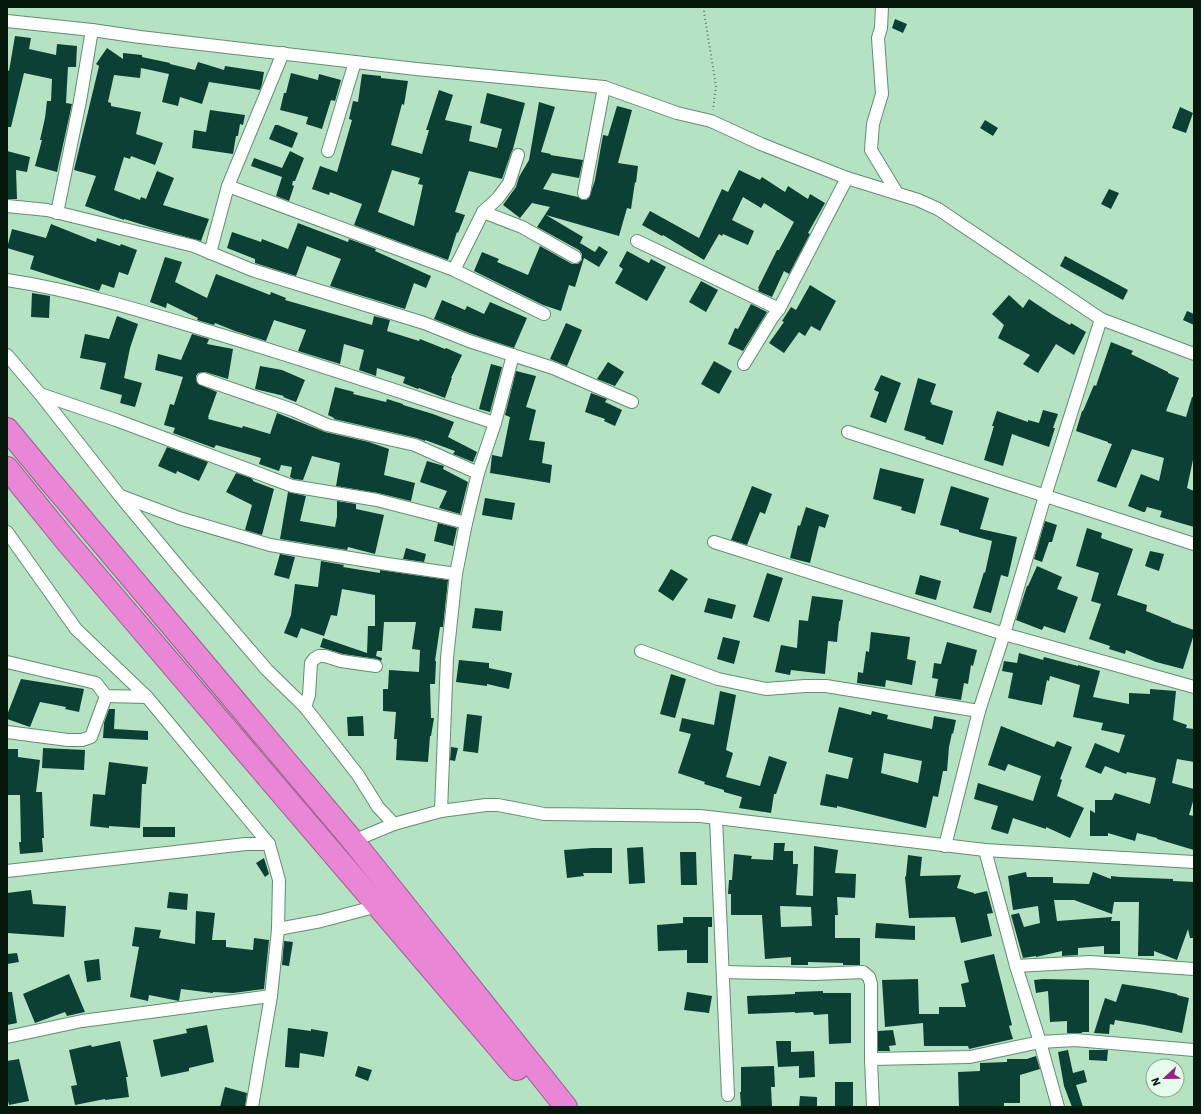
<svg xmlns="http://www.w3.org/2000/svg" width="1201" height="1114" font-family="'IBM Plex Sans',sans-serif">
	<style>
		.building { fill: #0d4035; fill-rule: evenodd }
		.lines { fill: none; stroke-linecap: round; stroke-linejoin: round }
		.minor-casing { stroke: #628d70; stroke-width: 14 }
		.motorway-casing { stroke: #9a5f8f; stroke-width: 24 }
		.path { stroke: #5d7c67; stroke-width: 2; stroke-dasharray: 1 3; stroke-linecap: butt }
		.minor { stroke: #fff; stroke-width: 12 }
		.motorway { stroke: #ea86d6; stroke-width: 22 }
	</style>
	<rect width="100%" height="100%" fill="#b4e2c2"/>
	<g class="building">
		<path d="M895 19 907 24 903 33 892 28Z"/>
		<path d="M15 36 31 38 29 49 56 55 57 44 77 46 76 67H68L66 103 72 104 57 172 35 166 42 140H40L45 118 47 101H51L52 79 24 73 11 127H7V70L9 71Z"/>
		<path d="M107 48 123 59V53L142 55V57L170 63V64L195 70 198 62 224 70 225 66 264 72 262 84 260 90 209 82 202 104 180 97 178 106 162 102 169 74 141 68 140 78 114 75 108 102 111 103V106L141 112 136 134 163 143 155 165 131 156 130 159 124 157 114 190 140 200 141 197 146 199 157 171 174 178 163 205 209 219 201 241 150 227 124 219V220L85 206 96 176 74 170 99 66 96 64Z"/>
		<path d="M291 73 318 80 319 74 341 80 335 101 331 100 322 129 306 124 308 117 280 110 284 93H286Z"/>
		<path d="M362 74 381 76V78L408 81 404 105 402 104 391 145 422 154 429 130H426L439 90 453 95 445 120 472 126 469 141 497 148 502 129 480 123 487 93 525 103 513 149 511 153 502 179 469 171 455 212 465 215 458 233 457 232 448 260 354 225 362 204 330 192 329 195 312 189 320 166 337 172 352 120 349 119 353 101 358 102ZM392 170 420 178 418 184 423 185 414 226 378 212Z"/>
		<path d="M539 102 555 107 541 152 551 154 550 155 583 160 579 178 552 173 543 189 578 197 582 200H586L589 198 595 180 603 135 608 136 617 106 632 110 618 163 638 166 636 183 635 182 631 209 627 208 619 236 546 215 583 237 580 243 595 252 599 246 608 252 599 267 584 258 575 287 569 285 561 311 543 305 474 271 482 252 499 259 497 262 528 275 540 246 572 264H578L582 260V254L579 250 537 227 550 207 532 203 520 218 503 205 516 187 519 177 529 160Z"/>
		<path d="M1180 107 1193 113 1186 133 1172 128Z"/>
		<path d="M210 110 245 115 243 125 240 124 238 136H236L233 154 192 148 194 130 206 132Z"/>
		<path d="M985 120 998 128 993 136 980 128Z"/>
		<path d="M275 125H278L298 133 292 148 269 139Z"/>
		<path d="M7 151 30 157 27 172 16 170 17 199H7Z"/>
		<path d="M290 151 304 158 295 181H293L292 185 294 186 289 201 276 196 282 177 251 166 254 158 282 168Z"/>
		<path d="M739 170 760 180 762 177 785 192 788 186 808 199 810 194 825 203 808 233 810 234 789 274 784 271 772 297 758 291 759 289 758 288 777 250H779L794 222 764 203 761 208 743 197 732 220 754 231 748 245 723 234 722 236 719 234 704 260 663 235 662 236 642 225 650 211 699 238 722 189 728 192Z"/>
		<path d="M1109 189 1119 193 1111 209 1101 204Z"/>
		<path d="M298 223 348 242 349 239 376 249 375 251 431 276 426 288 414 283 405 309 330 286 341 259 307 246 296 276 255 263V259L227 248 232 232 261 242 262 239 288 249Z"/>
		<path d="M51 224 96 242 97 238 120 246 121 244 137 250 128 275 119 272 114 288 102 284 99 291 30 269 34 256 7 248 12 229 46 238Z"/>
		<path d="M627 251 649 263 651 259 666 267 647 301 615 283 623 269 619 266Z"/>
		<path d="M1065 256 1128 290 1123 300 1060 266Z"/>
		<path d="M165 257 182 262 175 282 207 298 216 274 270 295 271 292 286 298 285 300 372 325 374 316 390 320 387 331 419 341 420 339 445 349 446 348 462 355 451 378H452L445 398 419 388 418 389 403 383 405 377 377 368 376 376 359 370 364 350 344 344 340 364 298 351 306 330 274 320 266 341 235 331 215 323 214 325 197 320 198 318 167 303 166 308 150 302Z"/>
		<path d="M701 281 718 290 706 312 689 302Z"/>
		<path d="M810 285 836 301 820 331 811 326 805 336 799 332 784 353 769 343 784 322 782 321 791 307 796 310Z"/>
		<path d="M32 293 50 296 49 318 31 317Z"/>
		<path d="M1009 295 1023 308 1029 299 1053 315 1070 325 1071 323 1086 332 1074 355 1056 344 1038 373 1023 364 1030 355 998 338 1004 325 992 314Z"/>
		<path d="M442 300 465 310 467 306 484 314 490 302 527 318 514 348 472 334 434 319Z"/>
		<path d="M751 304 767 312 743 351 728 344 735 328 738 329Z"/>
		<path d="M1187 311 1194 314V325L1183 320Z"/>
		<path d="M117 316 138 324 130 348 124 378 142 383 135 407 120 403 122 395 100 389 106 363 80 358 85 334 109 339Z"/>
		<path d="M566 323 582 330 567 366 550 359Z"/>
		<path d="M192 334 209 339 207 344 233 349 228 379 205 372 198 373 196 376V380L198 384 217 392 208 417H209L208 419 242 428 243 426 270 434 277 413 325 432 369 442 389 449 384 475 415 483 411 501 378 493 336 486 340 463 312 456 303 480 294 479 290 477 292 467 281 465 279 471 259 464 261 458 216 445 214 448 173 433 175 428 164 425 170 404 174 405 183 377 155 370 158 354 181 360Z"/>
		<path d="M1111 342 1133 351 1131 354 1168 372V373L1179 378 1166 411 1186 417 1192 397H1194V455L1187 488 1194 491V527L1160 517 1162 511 1147 507 1145 512H1143L1128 506 1141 474 1159 481 1164 458 1132 449 1116 488 1097 481 1112 444 1108 443V442L1076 431 1082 411H1083L1094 385 1096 386Z"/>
		<path d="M714 361 732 371 719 394 701 384Z"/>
		<path d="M608 362 624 372 615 386 597 379Z"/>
		<path d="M491 364 502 367 490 412 479 409Z"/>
		<path d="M260 366 282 370 305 380 296 402 283 397 284 396 255 389Z"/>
		<path d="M516 371 536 376 526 407 536 410 529 440 545 442 542 463 552 465 550 483 490 473 492 455 502 457 510 417 505 415Z"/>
		<path d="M881 375 901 383 886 423 870 417 879 392 874 390Z"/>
		<path d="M918 378 936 384 930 402 932 403 931 404 953 411 943 445 925 439 926 437 904 430Z"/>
		<path d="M335 387 354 392 353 394 386 402 387 399 403 404V405L433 414 454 422 448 437 477 452 473 462 453 454 455 451 425 440V441L417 438 334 419V418L328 415Z"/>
		<path d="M591 393 607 399 605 402 622 410 615 426 604 421 605 419 585 412Z"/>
		<path d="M1043 410 1058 414 1053 428H1055L1049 447 1012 434 1003 466 984 460 994 426H992L997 411 1028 422V420L1039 423Z"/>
		<path d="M167 447 208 462 199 481 177 471 176 474 158 466Z"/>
		<path d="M427 461 444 466 443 469 468 482 460 514 439 508 447 491 420 482Z"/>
		<path d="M880 468 924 479 915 514 901 510 902 507 873 499Z"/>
		<path d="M236 473 251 478 253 480V481L274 489 262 535 245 530 252 505 226 492Z"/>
		<path d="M752 486 772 494 765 514 760 512 747 545 731 540Z"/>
		<path d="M951 486 989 498 980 529 1017 537 1008 577 1001 575 991 613 973 608 984 572 985 573 992 541 959 532V530L940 525Z"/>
		<path d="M288 492 306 496 300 521 335 527 337 517V501L356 504V509L384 515 375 554 348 547 347 550 280 539Z"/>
		<path d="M485 498 515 503 512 520 482 515Z"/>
		<path d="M806 507 829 515 825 528 819 526 810 563 790 558 798 525 800 526Z"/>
		<path d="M1045 521 1057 525 1052 542H1049L1042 562 1034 559Z"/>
		<path d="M438 523 457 528 453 546 434 541Z"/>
		<path d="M1087 528 1102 533 1101 538 1133 549 1117 595 1147 605 1146 611 1171 621V622L1194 630V634L1183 669 1156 662 1126 650 1125 654 1109 649 1110 646 1089 639 1101 604 1091 601 1099 573 1076 566Z"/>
		<path d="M406 548 426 554 424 562 403 559Z"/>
		<path d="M1150 551 1164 554 1159 571 1145 566Z"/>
		<path d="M280 554 295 557 289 579 274 575Z"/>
		<path d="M321 561 344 565 343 567 380 573V570L448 580 443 627H440L435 661H436L435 684H430L431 718H434L431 736H430L428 762 396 760 397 739H394L396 712 383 711V689H388L389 670 419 672 420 650 412 649 416 622H384L382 651H377L376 656 382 658 381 661 377 659 343 654 320 647 323 638 367 653 368 626H375V595L342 589 337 616 331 615 324 636 301 628 297 638 284 633 291 615 295 584 318 587Z"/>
		<path d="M1037 566 1062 577 1057 589 1078 597 1065 633 1044 626 1042 630 1016 620 1027 586H1028Z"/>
		<path d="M671 569 688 579 673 601 658 591Z"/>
		<path d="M767 573 783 578 769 622 753 617Z"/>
		<path d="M920 575 941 581 936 600 915 594Z"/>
		<path d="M812 596 843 600 840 621H839L837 642 828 641 825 674 791 670 790 675 775 672 781 645 797 648 799 620 808 621Z"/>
		<path d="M708 598 736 605 732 619 704 612Z"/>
		<path d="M475 608 503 611 501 631 472 628Z"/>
		<path d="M871 632 910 637 907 659 916 661 912 685 886 680 885 687 857 683 858 672 863 673 866 651 869 652Z"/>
		<path d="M723 637 740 641 734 664 717 659Z"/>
		<path d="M947 642 977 650 973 666 971 665 968 684 964 683 961 700 935 696 938 679 932 678 934 663 941 664Z"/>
		<path d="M1019 653 1043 660 1044 657 1078 666V665L1100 671 1093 697 1129 704V693L1150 694V689L1176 691 1173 720 1187 725 1186 728 1194 729V762L1177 759 1172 783 1194 789V798L1189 815 1194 816V850L1157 839V838L1137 833 1135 841 1108 833V836H1090V810L1095 813V800H1112L1115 793 1150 804 1156 778 1127 772 1126 774 1105 766 1101 774 1085 767 1095 743 1119 753 1125 735 1101 730 1103 723 1073 717 1080 685 1050 676 1049 681 1047 680 1042 705 1008 698 1013 673 1002 671 1004 661 1017 663Z"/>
		<path d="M459 660 489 663V668L512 673 509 689 487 684V686L456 682Z"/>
		<path d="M671 674 686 679 675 718 660 714Z"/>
		<path d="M21 679 84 689 79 712 65 709 66 707 40 702 30 727 7 719V715Z"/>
		<path d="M720 691 736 695 726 750 733 753 726 777 760 786 769 756 787 762 776 794H774L771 813 739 808 742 797 724 792V790L704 784 705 782 678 773 691 734 679 731 682 718 714 725Z"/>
		<path d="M839 707 871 715 872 711 888 715 887 719 932 729 934 716 956 720 953 734 952 733 949 747 947 771H943L938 797 933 796 926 828 837 806V808L820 805 826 774 848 779 853 758 828 752ZM884 753 922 761 918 783 881 773Z"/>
		<path d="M109 709H115L114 729 148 731V740L103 738 104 723Z"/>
		<path d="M467 714 482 716 478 753 463 751Z"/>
		<path d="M363 716 364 736H348L347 717Z"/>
		<path d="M1001 726 1054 747 1057 741 1072 747 1060 779 1062 780 1057 796 1084 808 1070 838 1046 827V829L1013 818 1008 834 991 829 998 806 974 799 978 783 1033 801 1041 776 1008 764 1005 771 988 765Z"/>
		<path d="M451 747 458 748 455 761 450 760Z"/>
		<path d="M43 748 85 750 84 770 42 768Z"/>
		<path d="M7 749H18V757L40 760 36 792H42L44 838H42L43 852 20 854 19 842H21L20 795H7Z"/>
		<path d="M109 762 148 767 146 784H142L140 828 109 826V828L90 826 93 794 105 795Z"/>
		<rect x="143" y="827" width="32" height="10"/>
		<path d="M774 843H785L784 851H793V864H798L796 895 813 896 814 846 838 850 835 873 856 874 855 898 837 897 838 915H835V938H860V965H843V963L808 962V965H791V957L765 959 762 915H731V894H728L729 880H732L734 854 752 856 751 859 773 860ZM780 906 811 907 812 926 781 927Z"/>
		<path d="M643 847 645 883 629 884 627 848Z"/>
		<path d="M592 848H612V873H583L584 876 567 878 564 850Z"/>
		<path d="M680 852H696L697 885H681Z"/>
		<path d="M908 855 922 857 920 876 961 875 957 888 974 893V894L987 891 993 913 987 914 992 936 961 943 955 917 909 918 905 877 906 876Z"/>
		<path d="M264 858 269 874 265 877 256 863Z"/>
		<path d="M1026 872 1027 877H1053V883L1089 884 1093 872 1111 879V876L1120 877 1173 879V881L1194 882V938H1190L1188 929 1177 960 1154 951V956H1138L1139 902H1114L1112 914 1074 900H1054L1057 921 1112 917 1111 921H1120V954H1104V946L1078 948V955L1062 956V951L1036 957V956L1023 958 1011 915 1019 913 1024 927 1040 923 1038 906 1013 910 1008 876Z"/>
		<path d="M31 890 33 904 66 906 64 937 7 933V893Z"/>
		<path d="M169 892 188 894 187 910 167 908Z"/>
		<path d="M196 911 215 913 212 940H226V947L253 950 254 938 269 940 264 989 233 993 213 992V993L181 989 179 1001 149 995 148 1001 130 997 139 947 132 946 135 927 161 930 159 938 195 944Z"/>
		<path d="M683 917H712V927H708V963H687V950L658 951 657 925 683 923Z"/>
		<path d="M876 923 915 926V940L875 938Z"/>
		<path d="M284 941 293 942 289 966 282 965Z"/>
		<path d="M17 953 19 962 7 964V954Z"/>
		<path d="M994 954 1012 1025 1009 1026 1013 1039 969 1049 968 1046H924L923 1023 885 1027 882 980 918 979 919 1014H939V1007H966L961 984 969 982 964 961Z"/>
		<path d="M99 959 101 980 87 982 84 961Z"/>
		<path d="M69 974 85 1012 67 1016 65 1012 35 1023 23 994Z"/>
		<path d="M1043 979 1089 980V1032H1082V1033H1067V1021L1050 1022 1048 991 1036 993 1034 980Z"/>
		<path d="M1122 984 1154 989 1177 994V995L1189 998 1182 1033 1145 1025 1115 1020 1114 1025 1110 1024 1109 1034 1094 1033 1105 998 1116 1002Z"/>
		<path d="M823 991V993H851V1043L829 1044 828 1014 814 1015 813 1012 795 1013V1012L748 1014 747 996 795 994V992Z"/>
		<path d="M7 992H12L17 1023 7 1025Z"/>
		<path d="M687 992 712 996 709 1013 684 1010Z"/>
		<path d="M207 1025 214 1062 189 1068V1071L161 1077 153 1040 187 1033 186 1029Z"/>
		<path d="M288 1028 311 1031V1029L328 1032 324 1057 300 1053 299 1068 285 1067Z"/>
		<path d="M893 1030 896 1045 889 1046 890 1051H878V1031Z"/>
		<path d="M120 1041 128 1077H126L129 1097 105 1100V1099L75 1105 71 1086 77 1085 69 1050 91 1045 92 1047Z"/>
		<path d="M776 1041H791V1052L814 1051 815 1077 799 1078V1066L778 1067Z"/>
		<path d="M1068 1050 1073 1073 1084 1070 1087 1082 1076 1085 1083 1107H1072L1064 1086 1058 1052Z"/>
		<path d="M1089 1050H1108L1107 1061 1089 1060Z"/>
		<path d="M1036 1056 1040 1069 1020 1075V1103H1004V1107H959L958 1072 980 1071V1063L1007 1062V1059H1027Z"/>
		<path d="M19 1059 29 1101 9 1105 7 1097V1061Z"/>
		<path d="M358 1066 372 1070 368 1081 355 1076Z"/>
		<path d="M774 1066 775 1087H771L772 1107H741L740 1092H741V1067Z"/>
		<rect x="835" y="1082" width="18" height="25"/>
		<path d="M225 1087 247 1093 245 1107H220Z"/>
		<path d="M800 1096 817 1097V1107H799Z"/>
	</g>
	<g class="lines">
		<defs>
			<g id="minor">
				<path d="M882 7 881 28 878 38 882 94 873 124 871 150 897 193"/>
				<path d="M7 21 92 30 140 37 416 69 604 87 677 113 711 121 761 144 847 178 918 200 938 209 1101 319 1194 354"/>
				<path d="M328 151 355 62"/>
				<path d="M228 186 454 270 544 314"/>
				<path d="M584 193 604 87"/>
				<path d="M7 206 47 210 194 246 252 270 424 323 469 341 553 368 632 402"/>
				<path d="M483 212 522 227 575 257"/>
				<path d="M57 213 80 101 92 30"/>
				<path d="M637 241 779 309"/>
				<path d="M210 253 228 186 283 53"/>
				<path d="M454 270 483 212 498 198 509 183 518 155"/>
				<path d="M7 280C79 291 149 313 218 334 311 362 403 393 495 423"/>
				<path d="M7 355 40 394 120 496 183 572 267 670 305 707 358 775 378 807 394 824"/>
				<path d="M744 364 772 318 779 309 847 178"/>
				<path d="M203 379 293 410 327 425 415 445 478 473"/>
				<path d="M40 394 116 420 292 486 377 500 466 523"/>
				<path d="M848 432 1194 544"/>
				<path d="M121 496 179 518 270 545 387 564 456 574"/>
				<path d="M7 532 76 629 147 697 269 844 279 880 278 929 271 996 252 1107"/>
				<path d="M714 542 1004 634 1194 687"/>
				<path d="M641 651 718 679 766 689 805 686H826L979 711"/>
				<path d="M7 662 96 683 106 696 147 697"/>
				<path d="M305 707 309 695 311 663 314 659 319 656H325L341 661 376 666"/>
				<path d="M7 732 68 740H82L91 737 106 696"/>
				<path d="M441 811 447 658 456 574 466 523 478 473 495 423 513 355"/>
				<path d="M716 818 728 1095"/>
				<path d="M353 841 394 824 441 811 486 805H498L544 814 700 816 985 850 1194 862"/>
				<path d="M945 846 979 711 1004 634 1045 496 1101 319"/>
				<path d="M985 850 1016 966 1040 1042 1058 1107"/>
				<path d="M7 871 246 844H269"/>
				<path d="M278 929 321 921 378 906"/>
				<path d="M1016 966 1090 962 1194 969"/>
				<path d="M723 972 815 974 863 972 869 977 871 984V1059L873 1107"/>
				<path d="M7 1037 82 1021 271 996"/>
				<path d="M871 1059 970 1057 1040 1042 1075 1040 1194 1050"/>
			</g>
			<g id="motorway">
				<path d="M7 429 50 481 353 841 566 1107"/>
				<path d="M7 468 67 542 517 1069"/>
			</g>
		</defs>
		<use href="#minor" class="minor-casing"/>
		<use href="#motorway" class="motorway-casing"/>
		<path class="path" d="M705 7 704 12 716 86 713 110"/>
		<use href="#minor" class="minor"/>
		<use href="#motorway" class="motorway"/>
	</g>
	<rect width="1201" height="1114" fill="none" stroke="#06170c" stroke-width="16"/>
	<g transform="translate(1165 1078) rotate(248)"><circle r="19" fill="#e5fcec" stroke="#8ca092"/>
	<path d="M0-3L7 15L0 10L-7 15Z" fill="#942484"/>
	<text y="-6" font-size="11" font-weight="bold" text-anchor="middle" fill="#06170c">N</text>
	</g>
</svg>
